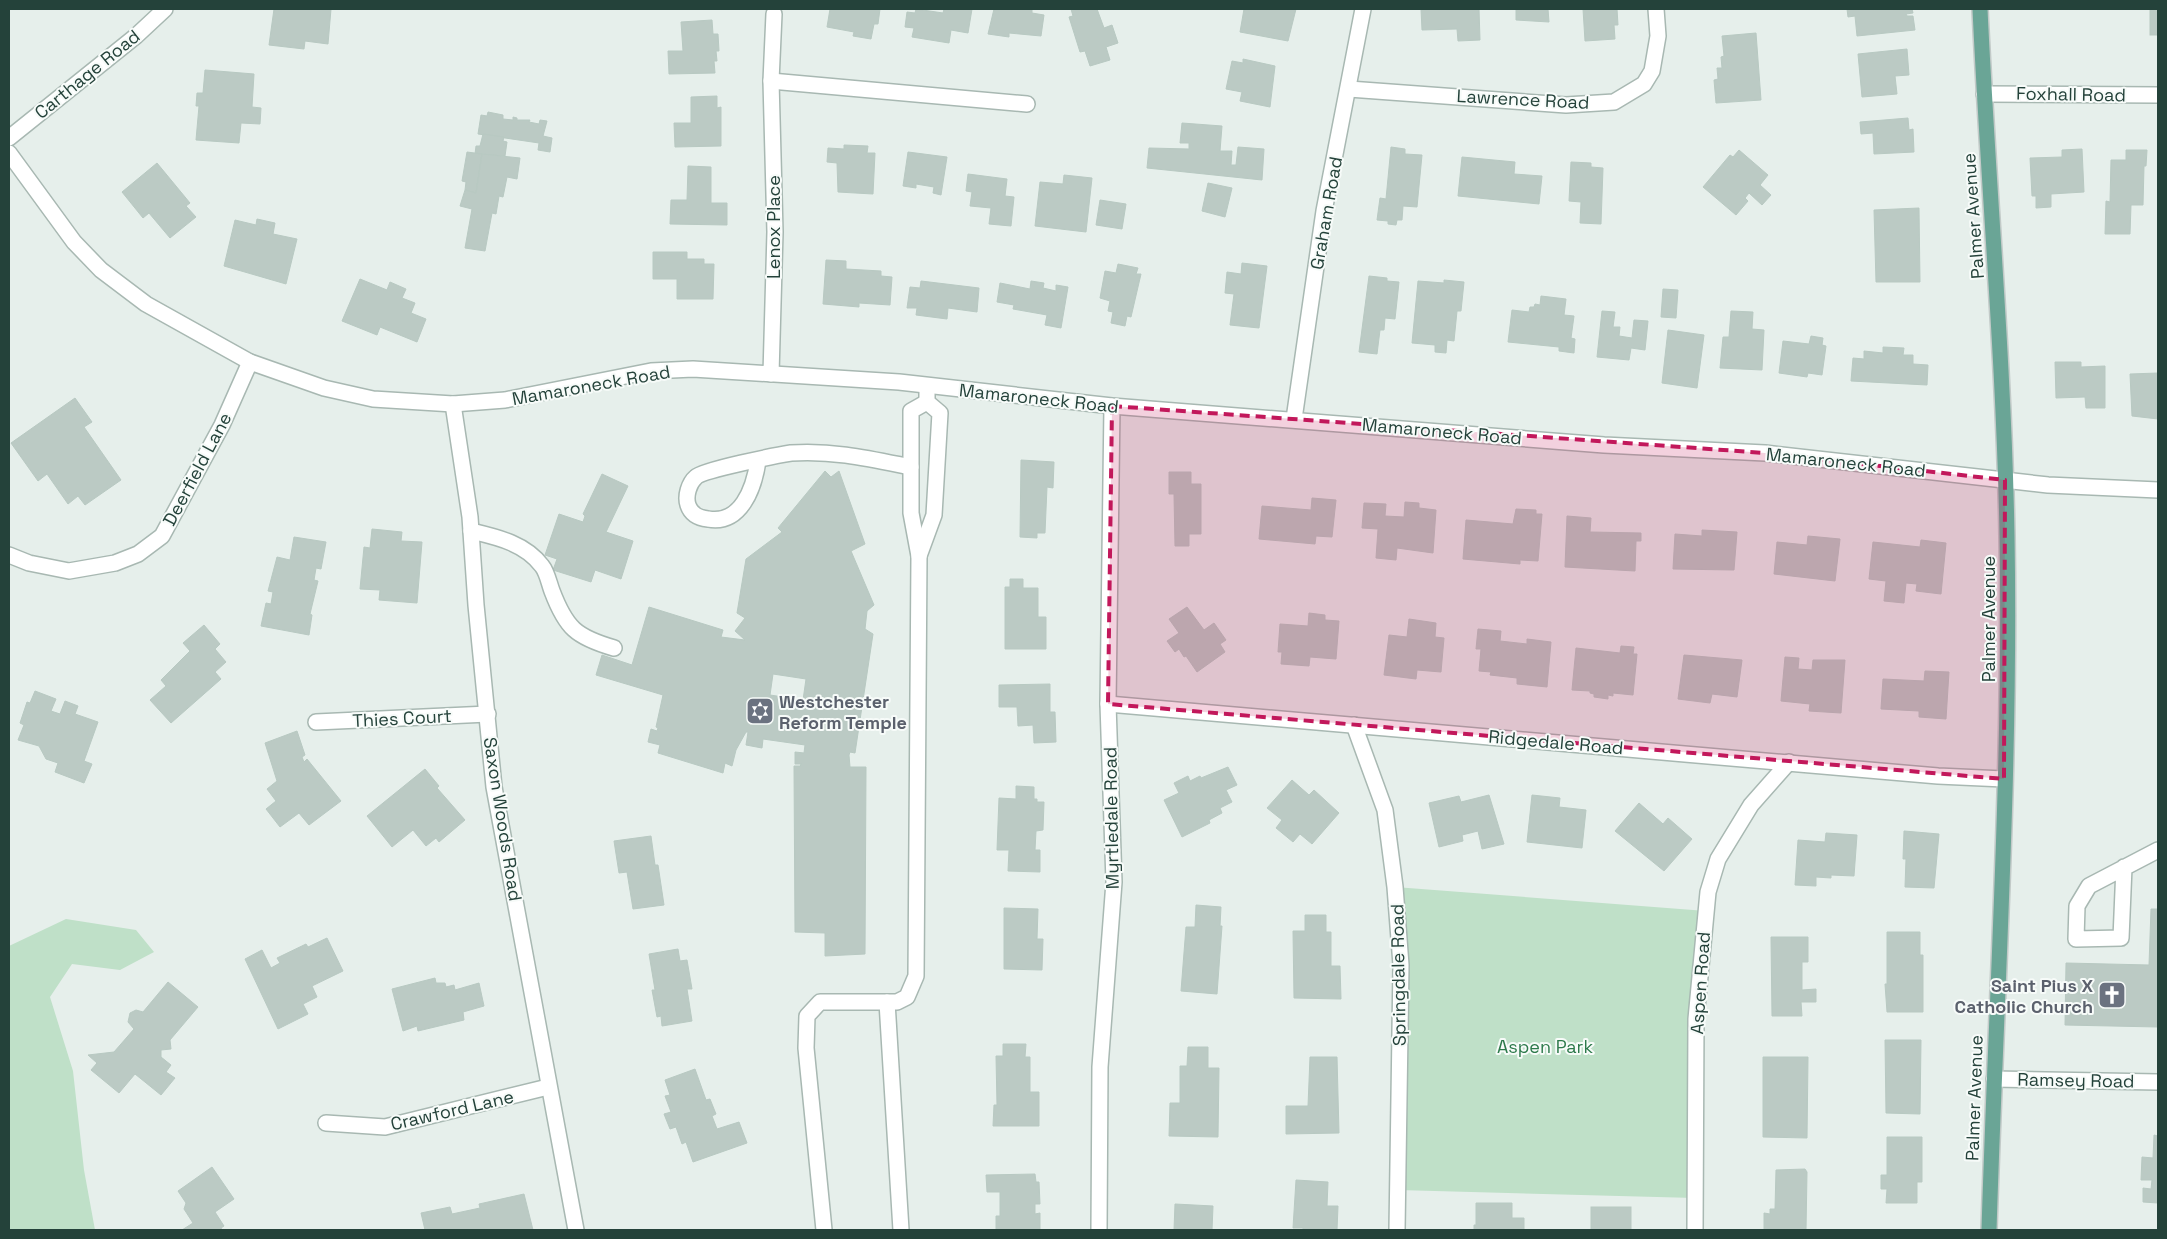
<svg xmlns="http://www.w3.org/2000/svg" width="2167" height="1239" font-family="'Space Grotesk',sans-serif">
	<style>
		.green { fill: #bfe0c8 }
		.building { fill: #bbcac4; stroke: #b8c9c2; fill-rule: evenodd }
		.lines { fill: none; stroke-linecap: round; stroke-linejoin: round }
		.minor-casing { stroke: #a8b8b2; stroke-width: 18 }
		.major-casing { stroke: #c2cac8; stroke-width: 18 }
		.minor { stroke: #fff; stroke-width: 15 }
		.major { stroke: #6aa596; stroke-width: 15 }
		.marked { fill: #c2185b; fill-opacity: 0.2; stroke: #c2185b; stroke-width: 4; stroke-dasharray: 10 6; stroke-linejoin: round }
		.labels { text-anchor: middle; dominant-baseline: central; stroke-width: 4; stroke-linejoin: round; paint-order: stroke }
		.street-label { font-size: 18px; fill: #24423a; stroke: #f7fbf9 }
		.worship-label { font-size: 18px; font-weight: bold; fill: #5b616d; stroke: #f7fbf9; text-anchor: start }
		.park-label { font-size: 18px; fill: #2d7a4b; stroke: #f7fbf9 }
	</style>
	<rect width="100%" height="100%" fill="#e6efeb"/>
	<g class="green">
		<path d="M1395 887 1706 911 1695 1198 1398 1190Z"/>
		<path d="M66 919 136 930 154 952 120 970 72 964 50 997 73 1071 84 1170 95 1230H9V946Z"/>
	</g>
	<g class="building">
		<path d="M274 9H331L328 44 305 41 304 49 269 45Z"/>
		<path d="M830 9H880L878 24H874L871 39 853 36 854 32 827 27Z"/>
		<path d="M916 9 943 13 944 9H972L968 33 951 30 949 43 912 37 914 28 905 27 907 12 915 13Z"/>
		<path d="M994 9H1032V13L1044 15 1041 36 1009 33V37L988 34Z"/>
		<path d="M1071 9H1097L1104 28 1112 25 1118 43 1106 47 1110 60 1090 66 1085 51 1080 52 1069 17 1073 16Z"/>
		<path d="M1244 9H1296L1288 41 1240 32Z"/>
		<path d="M1421 9H1479L1480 40 1458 41 1457 29 1422 30Z"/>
		<path d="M1516 9H1548L1549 22 1516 20Z"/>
		<path d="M1583 9H1617L1618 25H1614L1615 39 1585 41Z"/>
		<path d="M1847 9H1912L1913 13 1906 14 1907 16H1913L1915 30 1857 36 1855 16 1848 17Z"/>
		<rect x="2150" y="9" width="8" height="26"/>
		<path d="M712 20 713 34H718L719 51H716L717 61H714L715 73 669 74 668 51H683L681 22Z"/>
		<path d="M1756 33 1761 100 1716 103 1714 80 1718 79 1717 68H1722L1721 57 1724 56 1722 36Z"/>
		<path d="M1907 49 1909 75 1895 76 1897 94 1862 97 1858 54Z"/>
		<path d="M1243 59 1275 66 1270 107 1240 101 1242 92 1226 89 1232 61 1243 63Z"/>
		<path d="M205 70 254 74 252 107 261 108 260 124 241 123 239 143 196 140 199 106H196L197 93H203Z"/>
		<path d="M717 96V108L721 107V146L675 147 674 123H691V97Z"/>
		<path d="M488 112 503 115V119L513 120V117L517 118V120H530L529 122 539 124 540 120 547 121 543 136 552 138 550 152 538 150 539 143 478 134 481 115 487 116Z"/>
		<path d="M1908 118 1909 130 1913 129 1914 152 1874 154 1873 133 1861 134 1860 122Z"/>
		<path d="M1182 123 1222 126 1220 151H1232L1231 165H1236L1238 147 1264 149 1262 180 1147 168 1149 148 1189 149V143H1180Z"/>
		<path d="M483 134 504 137 503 141 507 142 505 156 475 154 476 146H480Z"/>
		<path d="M844 145 868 146 867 153H875L873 194 838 192 837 163 827 162 828 148 844 149Z"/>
		<path d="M1391 147 1405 149V154L1422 155 1417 207 1403 206 1402 220H1397L1396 225 1388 224V221L1377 220 1380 198 1386 199Z"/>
		<path d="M2082 149 2084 192 2051 194V207L2036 208V196H2032L2030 158 2062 157V150Z"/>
		<path d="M1739 150 1768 175 1760 185 1771 195 1762 205 1749 193 1745 198 1748 201 1736 215 1703 187 1730 155 1733 157Z"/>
		<path d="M2126 150H2147L2146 166H2144L2143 205H2131L2130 234H2105L2106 201 2110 202 2111 160H2126Z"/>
		<path d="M467 152 482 154 476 193 465 190 466 182 462 181Z"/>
		<path d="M908 152 947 157 941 195 933 193 934 187 916 184V188L903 186Z"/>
		<path d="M482 154 520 158 517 179 507 177 503 197 499 196 496 214 492 213 485 251 465 248 472 209 460 206 465 190 476 193Z"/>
		<path d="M1462 157 1515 162 1514 174 1542 176 1539 204 1458 196Z"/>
		<path d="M1571 162 1591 163V167L1603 168 1601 224 1580 223 1581 202 1569 201Z"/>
		<path d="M157 163 190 203 186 206 196 217 170 238 149 213 143 218 122 192Z"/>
		<path d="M688 166 711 167V203H727V225L670 224 671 200H687Z"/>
		<path d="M968 174 1007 179 1005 196 1014 197 1011 226 989 224 991 208 970 206 972 192 966 191Z"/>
		<path d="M1064 175 1092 178 1086 232 1035 226 1040 182 1063 184Z"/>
		<path d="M1208 183 1232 188 1225 217 1202 211Z"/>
		<path d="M1100 200 1126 204 1122 229 1096 225Z"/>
		<path d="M1919 208 1920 282H1876L1874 210Z"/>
		<path d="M257 219 275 223 273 234 297 239 286 284 224 266 235 220 256 225Z"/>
		<path d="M653 252H687V259H704V264H714L713 299H677V279H653Z"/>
		<path d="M826 260 846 261V269L881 271V276L892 277 890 305 859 303V307L823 304Z"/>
		<path d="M1242 263 1267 266 1259 328 1230 325 1234 294 1225 293 1227 272 1241 274Z"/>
		<path d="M1118 264 1138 268 1136 274H1141L1131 317 1127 316 1125 326 1111 323 1113 312 1108 311 1110 301 1100 298 1105 271 1116 273Z"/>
		<path d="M1369 276 1387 278V281L1399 282 1395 319 1385 318 1384 330H1380L1377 354 1359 352Z"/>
		<path d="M360 279 387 290 390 282 406 289 402 298 415 303 411 313 426 319 417 342 380 327 377 335 342 321Z"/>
		<path d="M1444 280 1464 282 1461 311H1457L1454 341 1447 340 1446 353 1435 352V345L1412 343 1418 281 1444 283Z"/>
		<path d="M921 281 979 288 977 312 948 308 947 319 916 315 917 308H907L910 287 920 288Z"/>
		<path d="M1031 281 1044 283 1043 288 1056 291V285L1068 287 1061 328 1045 325 1047 315 1013 309 1014 305 997 302 1000 283 1030 289Z"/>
		<path d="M1663 289 1678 290 1676 318 1661 317Z"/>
		<path d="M1541 296 1566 299 1564 315 1574 316 1571 338 1575 339 1574 353 1559 351V347L1508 342 1512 310 1529 312 1530 307H1534L1535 304 1540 305Z"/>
		<path d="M1602 311 1615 312 1613 327H1620L1619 336 1632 338 1634 320 1648 321 1645 350 1631 348 1629 360 1597 357Z"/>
		<path d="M1731 311 1753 312 1752 329 1764 330 1762 370 1720 368 1723 337H1729Z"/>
		<path d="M1668 330 1704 335 1697 388 1662 383Z"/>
		<path d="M1811 336 1823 338 1822 345 1826 346 1822 375 1808 373 1807 377 1779 373 1783 341 1809 344Z"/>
		<path d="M1883 347 1904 348 1903 355H1913V364L1928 365 1927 385 1851 381 1853 358 1864 359V351L1883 353Z"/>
		<path d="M2055 362H2081V367L2105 366V408H2086L2085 397 2056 398Z"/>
		<path d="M2158 373V419L2132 416 2130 374Z"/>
		<path d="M75 398 92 422 84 427 121 480 85 505 78 496 68 504 47 474 38 481 11 443Z"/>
		<path d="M1021 460 1054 462 1053 488 1047 487 1045 533H1037V538L1020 537Z"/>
		<path d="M825 471 831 477 839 471 865 544 851 551 874 605 867 611 865 629 873 634 855 753 850 752 849 755 850 767H866L865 954 825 956V933L795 932 794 766H801L800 765 802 764H795V752L804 753 805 745 763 739 762 748 746 745 748 732H746L736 750 732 766 725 763 723 773 658 753 660 745 648 742 651 729 657 731 658 728 656 727 663 695 596 675 602 655 632 665 649 607 723 630 721 637 745 640 735 631 745 618 737 613 746 559 782 532 778 528ZM773 674 806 679 803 700 770 695Z"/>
		<path d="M1169 472H1191V484H1201V534H1189V546H1175L1174 494H1169Z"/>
		<path d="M602 474 628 486 606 532 633 541 621 579 595 570 591 582 553 570 557 559 545 555 559 514 583 522 585 516 583 514Z"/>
		<path d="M1312 498 1336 500 1332 537 1316 536 1315 544 1259 539 1262 506 1311 510Z"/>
		<path d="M1405 502 1419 503V508L1436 510 1433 553 1397 548 1396 560 1376 558 1378 529 1362 528 1364 503 1386 504 1385 516 1404 517Z"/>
		<path d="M1516 509 1536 510V514H1542L1538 561 1520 560V564L1463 559 1466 520 1513 524Z"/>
		<path d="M1567 516 1591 518 1590 532 1641 533V541H1636L1635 571 1565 567Z"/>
		<path d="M372 529 402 532 401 541 422 542 417 603 379 600 380 590 360 589 364 547 370 548Z"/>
		<path d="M1702 530 1737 532 1734 570 1673 569 1675 534 1702 536Z"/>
		<path d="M1808 536 1840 539 1835 581 1774 574 1777 542 1807 545Z"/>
		<path d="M294 537 326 542 321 569 316 568 314 580 318 581 310 614 312 615 309 635 261 626 266 603 271 604 273 592 268 591 277 557 290 560Z"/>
		<path d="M1921 540 1946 543 1941 594 1916 591 1917 584 1906 583 1904 603 1884 601 1886 581 1869 579 1873 542 1920 547Z"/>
		<path d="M1010 579H1023V588H1038V617H1046V649H1005V587H1010Z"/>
		<path d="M1187 607 1204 630 1214 623 1226 640 1220 644 1225 652 1197 672 1186 656 1184 657 1179 649 1175 652 1167 641 1179 633 1169 619Z"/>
		<path d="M1309 613 1325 615V620L1339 621 1336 659 1310 657 1309 666 1281 664 1282 652H1278L1280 624 1308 626Z"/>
		<path d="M1409 619 1436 623 1435 637 1444 638 1441 672 1417 670 1416 679 1384 675 1389 635 1407 637Z"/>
		<path d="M204 625 220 644 215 649 226 662 215 672 221 679 171 723 150 700 166 686 161 680 190 651 183 643Z"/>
		<path d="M1478 629 1501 631 1500 641 1527 644V639L1551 642 1547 687 1517 684V678L1490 675 1491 672 1479 671 1481 649H1476Z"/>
		<path d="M1621 646 1634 647 1633 654H1637L1633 695 1613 693V696L1608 695V699L1594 697V694L1590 693V691L1572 690 1576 648 1620 653Z"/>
		<path d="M1684 655 1742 660 1737 697 1712 694 1710 703 1678 699Z"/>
		<path d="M1785 657 1799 658 1798 669 1812 670 1813 660H1845L1841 713 1809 711 1810 704 1781 701Z"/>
		<path d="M1925 671 1949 672 1946 719 1919 717V711L1881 709 1883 679 1924 681Z"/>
		<path d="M1050 684V712H1055L1056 742 1034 743 1033 725 1018 726 1017 707H999V685Z"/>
		<path d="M35 691 56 699 51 711 60 714 65 701 78 706 75 714 98 722 84 761 92 764 84 783 55 772 58 763 46 759 39 746 18 740 24 725 20 723 27 702 30 703Z"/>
		<path d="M297 731 305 755 302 757 304 762 307 759 341 801 309 825 299 813 280 827 266 809 276 801 267 789 277 781 265 743Z"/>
		<path d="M1228 767 1237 785 1226 790 1232 802 1220 808 1222 813 1209 820 1210 823 1182 837 1164 800 1179 793 1174 783 1188 776 1190 781 1200 776 1201 778Z"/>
		<path d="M425 769 439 786 437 788 465 820 439 842 436 838 426 846 413 830 392 847 367 816Z"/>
		<path d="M1292 780 1309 795 1314 790 1339 813 1312 844 1300 834 1293 842 1276 828 1282 820 1267 808Z"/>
		<path d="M1016 786 1034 787V799H1037V802H1044L1043 830 1036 831 1035 850H1040V872L1008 871 1009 850H997L999 798 1016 799Z"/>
		<path d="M1489 795 1504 844 1482 849 1478 831 1462 835 1463 841 1439 847 1429 803 1459 796 1461 802Z"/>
		<path d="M1532 795 1560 798 1559 807 1586 810 1582 848 1527 842Z"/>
		<path d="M1639 803 1663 824 1668 818 1692 839 1664 871 1615 831Z"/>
		<path d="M1904 831 1939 834 1934 888 1905 887 1906 859H1903Z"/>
		<path d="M1826 833 1857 835 1854 876 1831 875V878L1816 877V886L1795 885 1798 840 1825 842Z"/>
		<path d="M651 836 655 865H658L664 905 633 909 627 872 619 873 614 841Z"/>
		<path d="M1196 905 1221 907 1220 926H1222L1217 994 1181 991 1186 927H1195Z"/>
		<path d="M1004 908 1038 909 1037 939H1043L1042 970 1004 969Z"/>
		<path d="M2151 909H2158V1027L2065 1025 2066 963 2149 965Z"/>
		<path d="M1305 915H1326V932H1331V966H1340L1341 999 1294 998 1293 931H1305Z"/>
		<path d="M1887 932H1920V955H1923V1012H1887L1885 984H1887Z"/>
		<path d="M1771 937H1808V962H1802V990L1816 989V1002H1801L1802 1016H1772Z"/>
		<path d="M327 938 343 971 312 986 317 997 303 1004 308 1014 278 1029 245 959 262 950 271 968 280 963 277 958 306 944 308 947Z"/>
		<path d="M678 949 680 961 687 960 692 989H687L692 1021 662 1026 661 1016 657 1017 652 990H655L649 954Z"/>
		<path d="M435 978 436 983H445L446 987 454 985 455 990 479 983 484 1006 463 1012 464 1020 418 1031 417 1026 403 1031 392 989Z"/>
		<path d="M168 982 198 1007 170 1040 171 1049 161 1050V1057L171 1065 166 1072 175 1078 161 1095 135 1074 119 1093 91 1070 97 1063 88 1055 114 1052 134 1029 128 1022 130 1013 136 1010 143 1012Z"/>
		<path d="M1885 1040H1921L1920 1114 1886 1113Z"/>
		<path d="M1003 1044H1026L1025 1057H1030V1092H1039V1126H993L994 1105H997L996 1056H1003Z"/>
		<path d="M1188 1047H1208V1068H1219L1218 1137 1169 1136 1170 1103H1180V1066H1187Z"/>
		<path d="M1310 1057H1337L1339 1133 1286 1134V1106H1308Z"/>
		<path d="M1763 1057H1808L1807 1138 1763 1137Z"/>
		<path d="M695 1069 706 1100 710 1099 716 1114 712 1116 717 1129 739 1122 747 1143 693 1162 686 1142 682 1144 676 1127 670 1129 664 1114 671 1112 665 1096 670 1095 665 1080Z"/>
		<path d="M2154 1135 2158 1136V1203L2143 1202V1188L2151 1189 2152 1180H2141L2142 1157 2153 1158Z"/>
		<path d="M1887 1137H1922V1182H1917V1203H1886L1887 1189H1881V1175H1887Z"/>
		<path d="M212 1167 234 1199 215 1212 224 1226 221 1228 222 1230H182L193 1223 184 1209 186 1203 178 1191Z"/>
		<path d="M1805 1169 1807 1172 1806 1230H1764V1213L1770 1214V1209H1775L1776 1170Z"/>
		<path d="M1035 1174 1036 1182H1039L1040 1204H1035V1214L1040 1213V1230H996V1216H1000V1192H987L986 1175Z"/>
		<path d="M1296 1180 1328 1182 1327 1206H1338L1337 1230H1303V1228H1293Z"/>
		<path d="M524 1194 533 1230H425L421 1213 450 1207 452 1214 480 1208 479 1204Z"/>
		<path d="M1476 1203H1512V1218H1524V1230H1474V1225H1476Z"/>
		<path d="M1175 1204 1213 1206 1212 1230H1174Z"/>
		<rect x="1591" y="1207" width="40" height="23"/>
	</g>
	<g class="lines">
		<defs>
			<g id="minor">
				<path d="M771 81 1027 104"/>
				<path d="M1349 89 1566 105 1614 102 1644 84 1652 71 1658 36 1656 9"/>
				<path d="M1984 94 2158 95"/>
				<path d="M9 138 136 36 165 9"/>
				<path d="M9 153 74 242 101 270 146 304 250 362 324 388 373 399 453 404 505 400 651 371 693 369 899 382 1112 406 1604 445 1765 453 2048 485 2158 490"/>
				<path d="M771 374 775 232 771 81 774 14"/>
				<path d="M453 404 470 517 476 605 494 787 576 1230"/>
				<path d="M1294 419 1324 211 1363 9"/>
				<path d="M758 461C754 488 741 525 708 519 698 518 691 514 688 505 685 496 689 483 696 477 703 470 778 455 791 453 833 450 871 459 911 467"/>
				<path d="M471 531C496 537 525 543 542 566 547 572 549 583 552 591 566 628 576 637 614 648"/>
				<path d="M9 555 29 563 69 571 115 563 138 554 162 536 222 425 250 362"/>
				<path d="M919 556 934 515 940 413 927 402V392"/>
				<path d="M1108 704 1938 776 2004 779"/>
				<path d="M316 722 488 714"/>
				<path d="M1354 725 1385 810 1395 887 1401 965 1397 1230"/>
				<path d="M2124 867 2121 938 2076 939 2077 906 2089 886 2158 850"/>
				<path d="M887 1002 901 1230"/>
				<path d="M1994 1079 2158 1082"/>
				<path d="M326 1123 385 1127 548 1087"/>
				<path d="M824 1230 806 1048 807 1016 820 1002H897L907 997 916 976 919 556 911 513V411L927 402"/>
				<path d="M1099 1230 1100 1067 1114 882 1108 704 1112 406"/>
				<path d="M1695 1230 1696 1019 1708 892 1718 859 1751 805 1789 762"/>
			</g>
			<path id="major" d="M1980 9C1988 185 2004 360 2007 536 2011 767 1996 999 1989 1230"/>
		</defs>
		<use href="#minor" class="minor-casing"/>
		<use href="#major" class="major-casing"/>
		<use href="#minor" class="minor"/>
		<use href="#major" class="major"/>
	</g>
	<path class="marked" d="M1112 406 1765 453 2005 480 2004 779 1108 704Z"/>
	<defs>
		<symbol id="synagogue-square" viewBox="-11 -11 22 22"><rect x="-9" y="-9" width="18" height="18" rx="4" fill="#6b7280" stroke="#f7fbf9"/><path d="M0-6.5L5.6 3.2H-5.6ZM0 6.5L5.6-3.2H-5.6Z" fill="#fff"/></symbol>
		<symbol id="church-square" viewBox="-11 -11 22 22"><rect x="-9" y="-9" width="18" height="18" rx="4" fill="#6b7280" stroke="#f7fbf9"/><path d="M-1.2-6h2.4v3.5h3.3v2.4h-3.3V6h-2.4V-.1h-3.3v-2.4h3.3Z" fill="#fff"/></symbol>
	</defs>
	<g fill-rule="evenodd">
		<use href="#synagogue-square" x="744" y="695" width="32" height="32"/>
		<use href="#church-square" x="2096" y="979" width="32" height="32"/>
	</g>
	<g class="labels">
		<g class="street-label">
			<text transform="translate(87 74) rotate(-39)">Carthage Road</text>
			<text transform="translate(2071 94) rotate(1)">Foxhall Road</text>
			<text transform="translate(1523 99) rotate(3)">Lawrence Road</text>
			<text transform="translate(1326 213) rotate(-80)">Graham Road</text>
			<text transform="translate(1973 216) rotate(-94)">Palmer Avenue</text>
			<text transform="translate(773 227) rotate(-90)">Lenox Place</text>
			<text transform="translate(591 385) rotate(-10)">Mamaroneck Road</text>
			<text transform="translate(1039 398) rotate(6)">Mamaroneck Road</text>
			<text transform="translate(1442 431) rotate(5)">Mamaroneck Road</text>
			<text transform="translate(1846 462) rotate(6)">Mamaroneck Road</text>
			<text transform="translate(197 469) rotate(-62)">Deerfield Lane</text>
			<text transform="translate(1988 619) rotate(-90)">Palmer Avenue</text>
			<text transform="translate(402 718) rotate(-3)">Thies Court</text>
			<text transform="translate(1556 742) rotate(5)">Ridgedale Road</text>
			<text transform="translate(1111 818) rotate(-91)">Myrtledale Road</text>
			<text transform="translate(503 819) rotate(81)">Saxon Woods Road</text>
			<text transform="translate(1398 975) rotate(-91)">Springdale Road</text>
			<text transform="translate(1700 983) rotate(-86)">Aspen Road</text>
			<text transform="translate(2076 1080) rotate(1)">Ramsey Road</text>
			<text transform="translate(1974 1098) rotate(-88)">Palmer Avenue</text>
			<text transform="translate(452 1110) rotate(-13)">Crawford Lane</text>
		</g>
		<g class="worship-label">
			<text x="779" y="701">Westchester<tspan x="779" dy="21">Reform Temple</tspan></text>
			<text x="2093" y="985" text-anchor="end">Saint Pius X<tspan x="2093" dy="21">Catholic Church</tspan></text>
		</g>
		<g class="park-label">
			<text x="1545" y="1046">Aspen Park</text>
		</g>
	</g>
	<rect width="2167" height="1239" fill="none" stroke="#24423a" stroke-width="20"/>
</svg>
